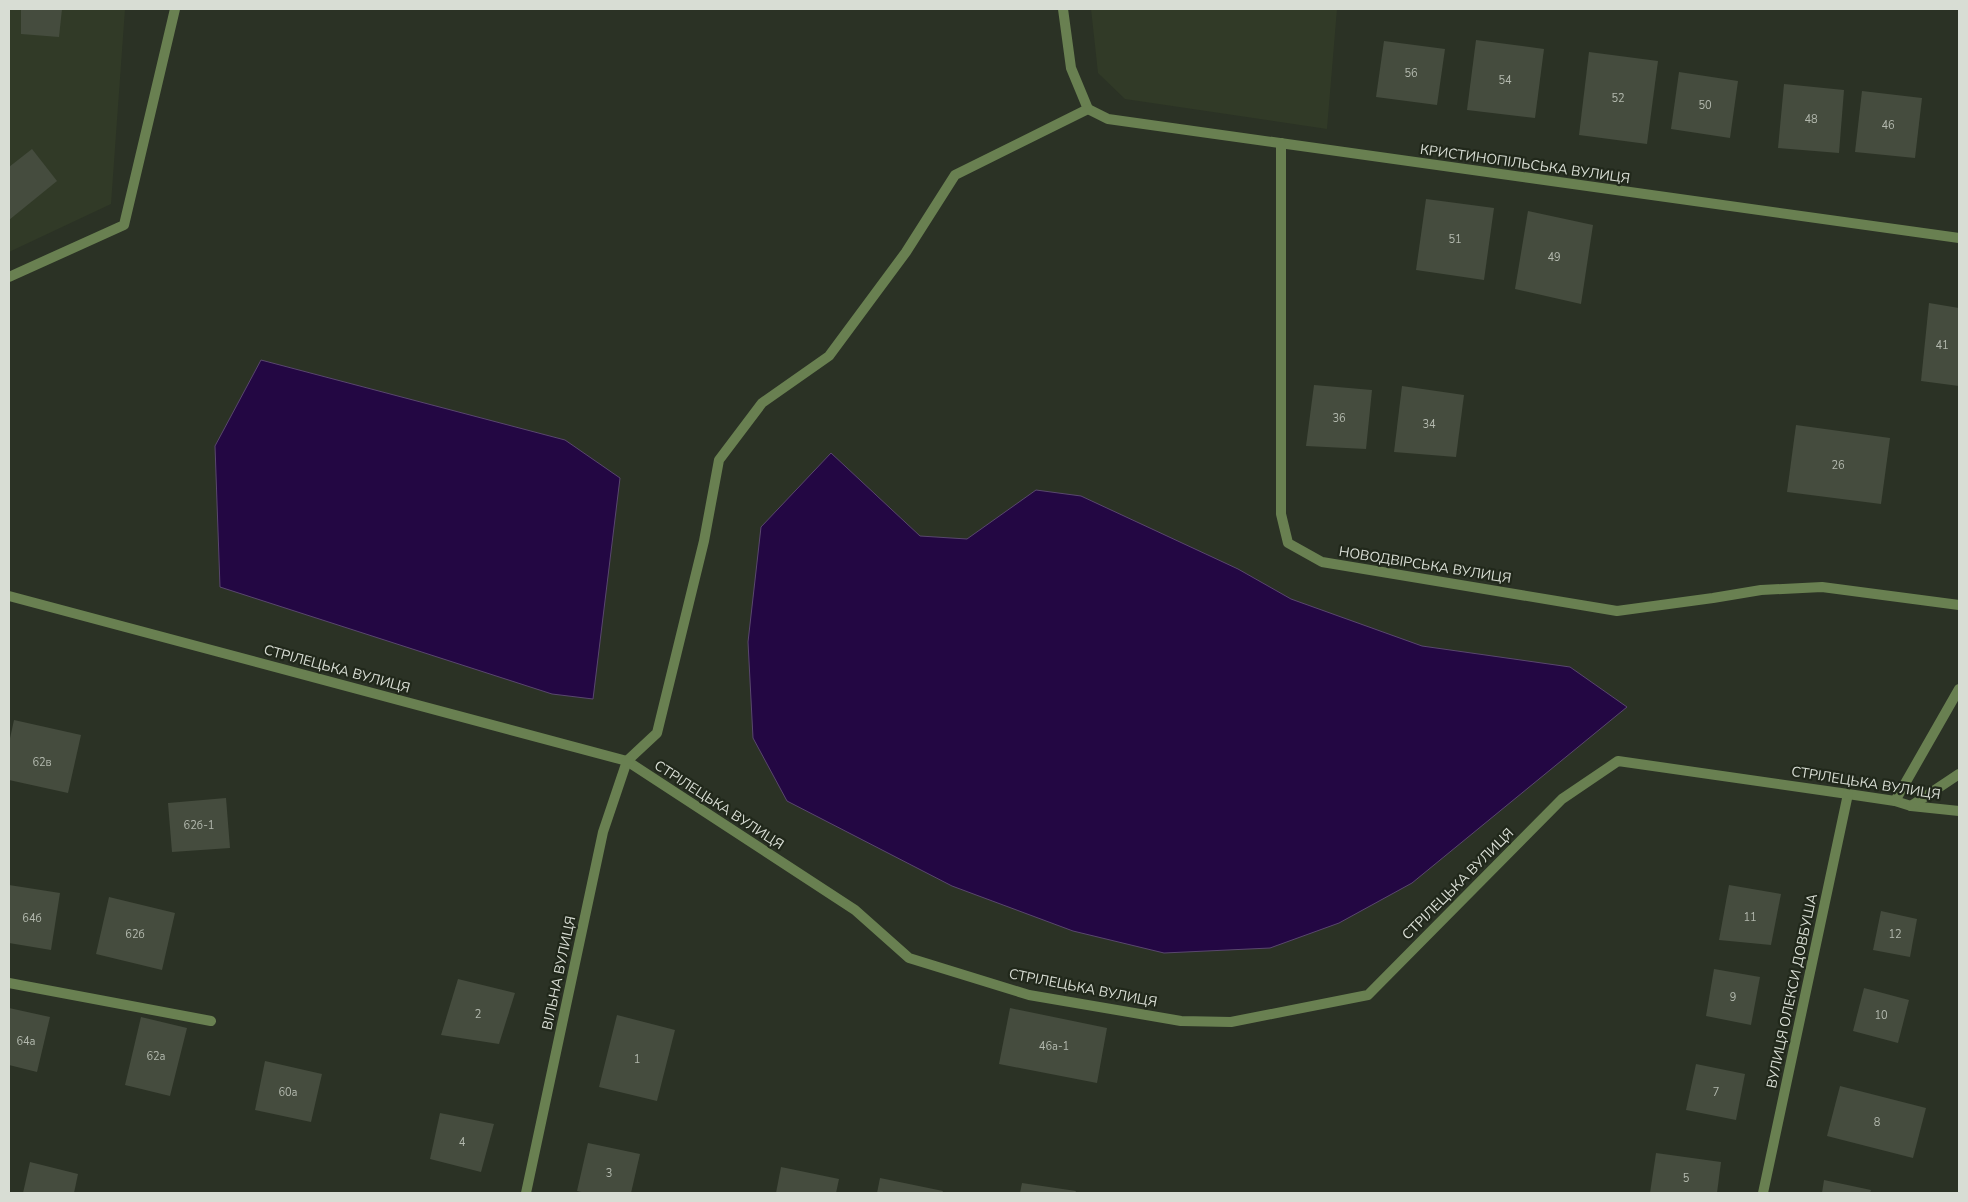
<svg xmlns="http://www.w3.org/2000/svg" width="1968" height="1202" font-family="'Nunito Sans',sans-serif">
	<style>
		.built { fill: #313a27 }
		.water { fill: #230743; stroke: #59476e }
		.building { fill: #454c3e }
		.lines { fill: none; stroke-linecap: round; stroke-linejoin: round }
		.service { stroke: #698051; stroke-width: 10 }
		.minor { stroke: #698051; stroke-width: 10 }
		.labels { text-anchor: middle; dominant-baseline: central; stroke-width: 4.5; stroke-linejoin: round; paint-order: stroke }
		.number-label { font-size: 11px; fill: #b3b9ae }
		.street-label { font-size: 14px; fill: #d8ddd4; stroke: #21281b }
	</style>
	<rect width="100%" height="100%" fill="#2b3225"/>
	<g class="built">
		<path d="M9 9H125L111 204 9 252Z"/>
		<path d="M1091 9H1337L1327 129 1125 99 1098 73Z"/>
	</g>
	<g class="water">
		<path d="M261 360 565 440 620 478 593 699 552 694 220 587 215 446Z"/>
		<path d="M831 453 920 536 967 539 1036 490 1081 496 1238 569 1291 599 1422 646 1570 667 1627 707 1412 883 1339 923 1270 948 1164 953 1073 931 952 886 787 801 753 738 748 642 761 527Z"/>
	</g>
	<g class="building">
		<path d="M21 9H62L59 37 21 34Z"/>
		<path d="M1476 40 1544 49 1535 118 1467 110Z"/>
		<path d="M1384 41 1445 49 1437 105 1376 97Z"/>
		<path d="M1589 52 1658 61 1647 144 1579 135Z"/>
		<path d="M1679 72 1738 81 1730 138 1671 129Z"/>
		<path d="M1784 84 1844 90 1839 153 1778 148Z"/>
		<path d="M1862 91 1922 98 1915 158 1855 152Z"/>
		<path d="M32 149 57 181 9 220V167Z"/>
		<path d="M1426 199 1494 208 1484 280 1416 270Z"/>
		<path d="M1528 211 1593 225 1581 304 1515 289Z"/>
		<path d="M1929 303 1959 308V386L1921 381Z"/>
		<path d="M1314 385 1372 390 1366 449 1306 446Z"/>
		<path d="M1402 386 1464 395 1456 457 1394 452Z"/>
		<path d="M1796 425 1890 438 1881 504 1787 492Z"/>
		<path d="M14 720 81 735 68 793 9 780V743Z"/>
		<path d="M226 798 230 848 172 852 168 803Z"/>
		<path d="M9 885 60 893 51 950 9 943Z"/>
		<path d="M1729 885 1781 894 1771 945 1719 940Z"/>
		<path d="M109 897 175 913 162 970 96 954Z"/>
		<path d="M1881 911 1917 919 1910 957 1873 950Z"/>
		<path d="M1714 969 1760 977 1751 1025 1706 1016Z"/>
		<path d="M458 979 515 993 499 1044 441 1035Z"/>
		<path d="M1864 988 1909 1000 1898 1043 1853 1031Z"/>
		<path d="M9 1008 50 1017 37 1072 9 1065Z"/>
		<path d="M1010 1008 1107 1028 1097 1083 999 1064Z"/>
		<path d="M617 1015 675 1030 657 1101 599 1087Z"/>
		<path d="M141 1017 187 1028 170 1096 125 1085Z"/>
		<path d="M265 1061 322 1074 311 1122 255 1110Z"/>
		<path d="M1696 1064 1745 1074 1736 1120 1686 1110Z"/>
		<path d="M1840 1086 1926 1108 1913 1158 1827 1136Z"/>
		<path d="M440 1113 494 1124 481 1172 430 1159Z"/>
		<path d="M588 1143 640 1154 631 1193H586L577 1191Z"/>
		<path d="M1656 1153 1721 1162 1717 1193H1650Z"/>
		<path d="M30 1162 78 1174 74 1193H23Z"/>
		<path d="M781 1167 839 1179 836 1193H776Z"/>
		<path d="M880 1178 943 1191 942 1193H877Z"/>
		<path d="M1824 1180 1871 1190 1870 1193H1822Z"/>
		<path d="M1022 1183 1076 1191 1075 1193H1020Z"/>
	</g>
	<g class="lines">
		<path class="service" d="M9 277 124 225 175 9"/>
		<g class="minor">
			<path d="M1063 9 1071 68 1088 109"/>
			<path d="M1088 109 1108 119 1959 238"/>
			<path d="M1281 143V514L1288 543 1322 562 1617 611 1713 598 1761 590 1822 587 1959 605"/>
			<path d="M9 596 627 761 855 910 909 958 1029 995 1181 1021 1231 1022 1368 995 1562 799 1618 761 1848 794 1895 801 1911 806 1959 811"/>
			<path d="M1895 801 1959 689"/>
			<path d="M1911 806 1959 774"/>
			<path d="M9 983 211 1021"/>
			<path d="M526 1193 603 832 627 761 657 733 704 541 719 460 762 403 829 356 906 252 955 175 1088 109"/>
			<path d="M1763 1193 1848 794"/>
		</g>
	</g>
	<g class="labels">
		<g class="number-label">
			<text x="1411" y="73">56</text>
			<text x="1505" y="80">54</text>
			<text x="1618" y="98">52</text>
			<text x="1705" y="105">50</text>
			<text x="1811" y="119">48</text>
			<text x="1888" y="125">46</text>
			<text x="1455" y="239">51</text>
			<text x="1554" y="257">49</text>
			<text x="1942" y="345">41</text>
			<text x="1339" y="418">36</text>
			<text x="1429" y="424">34</text>
			<text x="1838" y="465">26</text>
			<text x="42" y="762">62в</text>
			<text x="199" y="825">62б-1</text>
			<text x="1750" y="917">11</text>
			<text x="32" y="918">64б</text>
			<text x="135" y="934">62б</text>
			<text x="1895" y="934">12</text>
			<text x="1733" y="997">9</text>
			<text x="478" y="1014">2</text>
			<text x="1881" y="1015">10</text>
			<text x="26" y="1041">64а</text>
			<text x="1054" y="1046">46а-1</text>
			<text x="156" y="1056">62а</text>
			<text x="637" y="1059">1</text>
			<text x="288" y="1092">60а</text>
			<text x="1716" y="1092">7</text>
			<text x="1877" y="1122">8</text>
			<text x="462" y="1142">4</text>
			<text x="609" y="1173">3</text>
			<text x="1686" y="1178">5</text>
		</g>
		<g class="street-label">
			<text transform="translate(1525 164) rotate(8)">КРИСТИНОПІЛЬСЬКА ВУЛИЦЯ</text>
			<text transform="translate(1425 565) rotate(9)">НОВОДВІРСЬКА ВУЛИЦЯ</text>
			<text transform="translate(337 669) rotate(15)">СТРІЛЕЦЬКА ВУЛИЦЯ</text>
			<text transform="translate(1866 783) rotate(9)">СТРІЛЕЦЬКА ВУЛИЦЯ</text>
			<text transform="translate(719 805) rotate(33)">СТРІЛЕЦЬКА ВУЛИЦЯ</text>
			<text transform="translate(1458 884) rotate(-45)">СТРІЛЕЦЬКА ВУЛИЦЯ</text>
			<text transform="translate(559 973) rotate(-78)">ВІЛЬНА ВУЛИЦЯ</text>
			<text transform="translate(1083 988) rotate(11)">СТРІЛЕЦЬКА ВУЛИЦЯ</text>
			<text transform="translate(1792 991) rotate(-78)">ВУЛИЦЯ ОЛЕКСИ ДОВБУША</text>
		</g>
	</g>
	<rect width="1968" height="1202" fill="none" stroke="#d8ddd4" stroke-width="20"/>
</svg>
